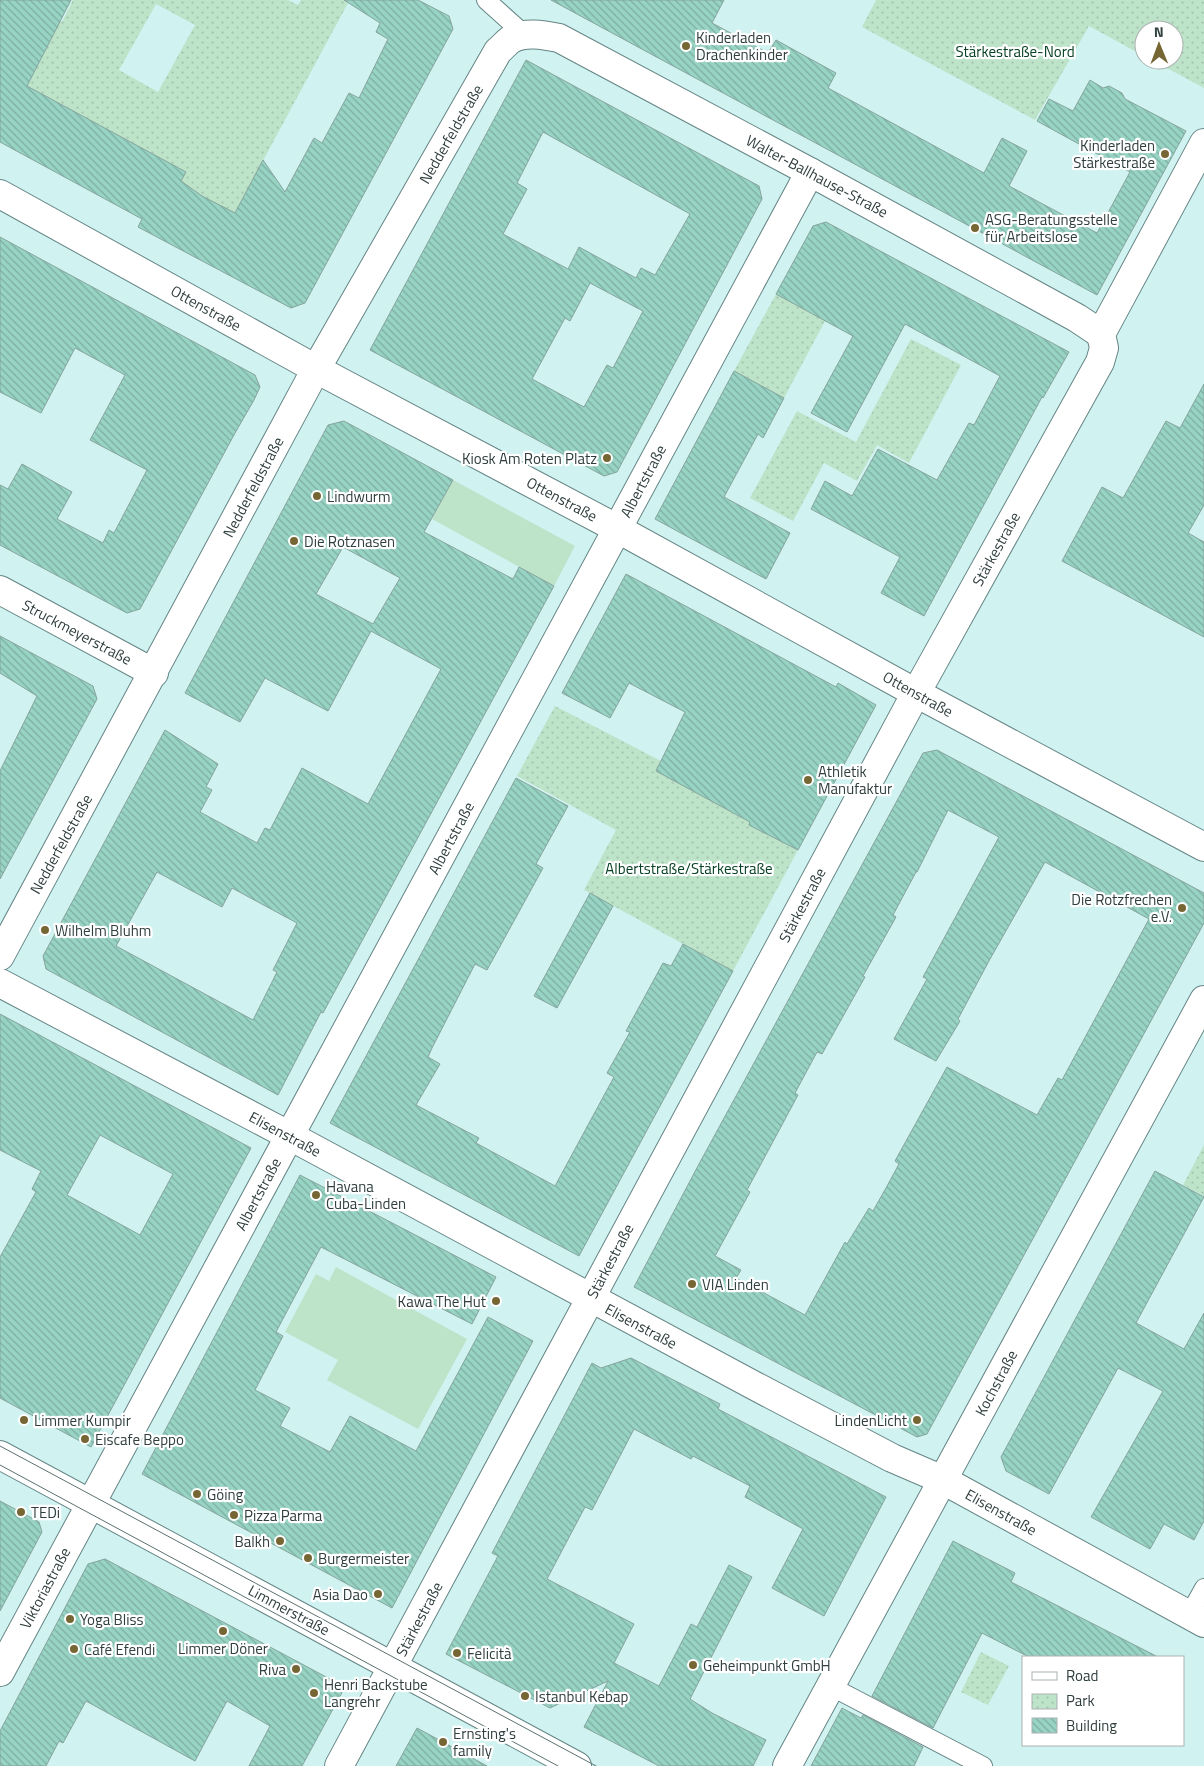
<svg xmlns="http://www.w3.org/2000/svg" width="1204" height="1766" font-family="'Titillium Web',sans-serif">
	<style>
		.grass { fill: #bde3c9 }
		.park { fill: url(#park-dots); fill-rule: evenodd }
		.building { fill: url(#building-back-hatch); stroke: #86a49c; fill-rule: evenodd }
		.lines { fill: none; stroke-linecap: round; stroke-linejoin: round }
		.lane-casing { stroke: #658484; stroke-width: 20 }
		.street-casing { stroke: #658484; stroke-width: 30 }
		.lane { stroke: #fff; stroke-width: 18 }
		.street { stroke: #fff; stroke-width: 28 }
		.tram { stroke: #5c7070; stroke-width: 1 }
		.poi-dot { fill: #756634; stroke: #fff; stroke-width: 2 }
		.labels { text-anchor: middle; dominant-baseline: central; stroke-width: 4.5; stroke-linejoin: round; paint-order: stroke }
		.poi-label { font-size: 15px; fill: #303e3e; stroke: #fff; text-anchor: start }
		.park-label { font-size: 15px; fill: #084224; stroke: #fff }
		.street-label { font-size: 15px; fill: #303e3e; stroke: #fff }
	</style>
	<defs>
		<pattern id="park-dots" width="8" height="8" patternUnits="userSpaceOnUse" patternTransform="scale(1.25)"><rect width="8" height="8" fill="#bde3c9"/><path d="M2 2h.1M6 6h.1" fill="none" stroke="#a3c4ae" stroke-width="1.8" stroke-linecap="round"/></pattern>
		<pattern id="building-back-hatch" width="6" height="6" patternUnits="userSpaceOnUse" patternTransform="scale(1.25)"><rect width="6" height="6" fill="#98d4c4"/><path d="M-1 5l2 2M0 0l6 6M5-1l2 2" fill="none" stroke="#7cada1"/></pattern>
	</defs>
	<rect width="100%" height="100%" fill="#d0f3f2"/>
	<g class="grass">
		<path d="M453 480 575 546 554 586 432 519Z"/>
		<path d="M336 1267 467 1339 418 1429 327 1380 338 1360 285 1332 316 1274 329 1281Z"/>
	</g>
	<g class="park">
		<path d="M73 0H288L298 5 301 0H343L348 3 232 218 205 203 207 198C195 192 191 189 177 188L186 172 27 86 40 61 56 19 62 22ZM156 4 195 25 158 92 119 70Z"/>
		<path d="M876 0H1204V88L1152 60H1174V30H1144V56L1089 26 1035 120 862 27Z"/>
		<path d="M776 294 825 321 784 398 734 371Z"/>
		<path d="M911 339 961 365 909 463 877 445 857 481 824 463 793 521 750 498 797 411 856 442Z"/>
		<path d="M555 706 661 761 656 771 750 822 749 825 798 850 733 971 584 890 616 830 517 776Z"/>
		<path d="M1204 1145V1196L1183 1185Z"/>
		<path d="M981 1652 1009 1666 988 1705 961 1692Z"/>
	</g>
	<g class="building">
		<path d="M0 0H71L27 86 186 172 181 181 202 196 235 213 263 160 285 192 314 138 322 143 349 93 359 98 388 39 376 32 380 23 344 0H418L449 16 453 29 305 303 291 308 138 227 142 219 0 142Z"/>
		<path d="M551 0H724L712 23 768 53 776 40 836 73 828 88 984 173 1002 138 1027 151 1009 186 1097 233 1130 172 1037 121 1049 99 1073 111 1090 80 1103 88 1109 86 1122 93 1125 99 1186 131 1097 295Z"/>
		<path d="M526 60 759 186 762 199 617 472 604 476 370 350ZM543 132 690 214 655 275 641 268 636 278 579 247 568 269 503 234 527 189 517 183ZM590 283 643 311 613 368 607 365 584 407 532 379 565 318 570 321Z"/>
		<path d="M826 222 1069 352 1043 398 1042 397 924 616 881 593 900 557 811 509 825 481 852 496 878 449 937 480 969 423 974 425 1000 376 905 324 847 432 811 413 853 336 776 294 813 226Z"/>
		<path d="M0 237 255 375 260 387 254 400 235 433 140 609 127 613 0 545V485L8 489 22 464 72 492 57 519 103 543 109 530 114 533 147 470 90 440 125 375 75 348 41 413 0 392Z"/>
		<path d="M734 371 784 398 763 438 758 434 724 497 790 533 766 579 655 519Z"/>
		<path d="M1204 384V505L1188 533 1204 542V637L1062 561 1102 487 1123 498 1166 421 1180 428Z"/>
		<path d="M344 421 453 480 424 532 513 579 519 567 554 586 323 1013 321 1012 278 1095 46 969 43 956 165 730 218 764 206 787 212 790 200 812 257 843 265 828 270 830 302 768 368 804 441 669 371 631 328 711 265 678 240 722 185 693 328 425ZM343 547 400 578 373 624 316 594ZM157 872 222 907 232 888 297 923 273 970 277 972 253 1020 116 946Z"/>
		<path d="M626 574 836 687 838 683 876 705 798 850 749 825 750 822 656 771 685 712 629 683 610 718 562 693Z"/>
		<path d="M0 636 93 686 97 699 0 879V771L37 696 0 673Z"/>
		<path d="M937 750 1204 893V923L927 1434 917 1437 634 1287 699 1164 923 753ZM948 810 999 837 923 977 927 979 894 1039 936 1061 960 1021 958 1019 990 959 1045 862 1149 919 1062 1080 1058 1078 1037 1115 947 1067 895 1161 899 1164 886 1188 873 1211 869 1208 847 1244 845 1242 805 1315 736 1278 741 1270 715 1256 750 1192 747 1190 798 1095 795 1093 817 1052 822 1054 865 977 863 976 896 917 893 915 916 872H917Z"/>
		<path d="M516 778 568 806 536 864 543 868 487 970 475 964 432 1048 428 1057 440 1064 416 1105 479 1138 476 1143 555 1186 614 1077 607 1073 630 1032 626 1031 663 963 671 966 683 944 733 971 579 1256 330 1123Z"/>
		<path d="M590 893 613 906 557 1008 534 996Z"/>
		<path d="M0 1014 251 1148 91 1447 0 1398V1257L36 1192 32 1189 41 1171 0 1150ZM100 1135 173 1174 140 1235 67 1195Z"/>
		<path d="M1155 1171 1204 1197 1136 1323 1184 1349 1204 1313V1521L1194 1540 1164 1524 1150 1549 1091 1517 1163 1391 1118 1368 1049 1494 1006 1471 1001 1457Z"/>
		<path d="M300 1175 496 1277 472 1324 321 1247 276 1332 283 1336 255 1390 290 1408 280 1426 330 1452 350 1416 416 1451 488 1317 533 1341 392 1608 142 1474Z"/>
		<path d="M631 1358 720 1404 718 1409 886 1497 824 1616 772 1588 803 1529 745 1497 750 1486 693 1456 691 1459 634 1429 592 1510 585 1507 547 1579 634 1624 614 1663 659 1686 691 1624 697 1627 729 1565 752 1577 690 1699 712 1713 766 1740 753 1766H659L584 1727 608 1681 550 1708 446 1654 498 1556 492 1553 592 1363 601 1368Z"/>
		<path d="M0 1501 39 1522 42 1532 0 1611Z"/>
		<path d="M953 1541 1015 1573 1011 1582 1158 1657H1029L982 1633 933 1728 872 1696Z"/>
		<path d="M105 1559 345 1687 302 1766H249L270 1726 227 1701 195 1761 86 1701 63 1743 59 1741 46 1766H0V1731L88 1564Z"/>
		<path d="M842 1708 861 1718 863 1715 923 1747 914 1766H811Z"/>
		<path d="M417 1728 443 1742 487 1766H396Z"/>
	</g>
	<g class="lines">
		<defs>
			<g id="lane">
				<path d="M486 0 525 35"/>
				<path d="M1189 1615 1204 1588"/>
				<path d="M830 1686 983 1766"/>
			</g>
			<g id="street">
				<path d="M0 194 316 369 618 529 916 693 1204 847"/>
				<path d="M0 590 154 673"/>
				<path d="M0 956 316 369 498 51C502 48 506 43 510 40 524 31 544 35 559 38L810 172 1077 318 1101 334"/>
				<path d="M0 983 290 1136 755 1386 892 1458 943 1480 1204 1623"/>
				<path d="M0 1455 577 1766"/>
				<path d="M0 1672 810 172"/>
				<path d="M339 1766 916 693 1100 362 1104 348 1101 334 1204 143"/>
				<path d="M787 1766 1204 1000"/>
			</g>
		</defs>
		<use href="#lane" class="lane-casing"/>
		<use href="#street" class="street-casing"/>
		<use href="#lane" class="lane"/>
		<use href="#street" class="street"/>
		<g class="tram">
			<path d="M0 1446 596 1766"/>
			<path d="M0 1465 558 1766"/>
		</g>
	</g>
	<g class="poi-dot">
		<circle cx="686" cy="46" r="5"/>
		<circle cx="1165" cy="154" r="5"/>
		<circle cx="975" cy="228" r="5"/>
		<circle cx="607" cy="458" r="5"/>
		<circle cx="317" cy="496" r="5"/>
		<circle cx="294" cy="541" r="5"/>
		<circle cx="808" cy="780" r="5"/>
		<circle cx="1182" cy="908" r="5"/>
		<circle cx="45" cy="930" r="5"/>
		<circle cx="316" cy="1195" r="5"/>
		<circle cx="692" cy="1284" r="5"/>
		<circle cx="496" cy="1301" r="5"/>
		<circle cx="24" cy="1420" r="5"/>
		<circle cx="917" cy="1420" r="5"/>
		<circle cx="85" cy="1439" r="5"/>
		<circle cx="197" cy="1494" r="5"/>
		<circle cx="21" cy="1512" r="5"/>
		<circle cx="234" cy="1515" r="5"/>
		<circle cx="280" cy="1541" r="5"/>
		<circle cx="308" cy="1558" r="5"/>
		<circle cx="378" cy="1594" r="5"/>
		<circle cx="70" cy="1619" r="5"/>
		<circle cx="223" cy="1631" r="5"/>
		<circle cx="74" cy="1649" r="5"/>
		<circle cx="457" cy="1653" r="5"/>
		<circle cx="693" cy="1665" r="5"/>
		<circle cx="296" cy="1669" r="5"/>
		<circle cx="314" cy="1693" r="5"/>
		<circle cx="525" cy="1696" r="5"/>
		<circle cx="443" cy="1742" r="5"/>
	</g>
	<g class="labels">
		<g class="poi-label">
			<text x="696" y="37">Kinderladen<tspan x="696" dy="17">Drachenkinder</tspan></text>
			<text x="1155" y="145" text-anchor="end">Kinderladen<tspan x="1155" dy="17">Stärkestraße</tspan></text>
			<text x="985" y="219">ASG-Beratungsstelle<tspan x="985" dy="17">für Arbeitslose</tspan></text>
			<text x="597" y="458" text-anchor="end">Kiosk Am Roten Platz</text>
			<text x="327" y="496">Lindwurm</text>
			<text x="304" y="541">Die Rotznasen</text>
			<text x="818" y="771">Athletik<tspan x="818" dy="17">Manufaktur</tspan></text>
			<text x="1172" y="899" text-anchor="end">Die Rotzfrechen<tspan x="1172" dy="17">e.V.</tspan></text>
			<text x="55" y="930">Wilhelm Bluhm</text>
			<text x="326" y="1186">Havana<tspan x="326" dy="17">Cuba-Linden</tspan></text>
			<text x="702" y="1284">VIA Linden</text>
			<text x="486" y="1301" text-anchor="end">Kawa The Hut</text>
			<text x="34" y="1420">Limmer Kumpir</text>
			<text x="907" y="1420" text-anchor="end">LindenLicht</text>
			<text x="95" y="1439">Eiscafe Beppo</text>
			<text x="207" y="1494">Göing</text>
			<text x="31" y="1512">TEDi</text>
			<text x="244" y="1515">Pizza Parma</text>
			<text x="270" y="1541" text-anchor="end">Balkh</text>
			<text x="318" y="1558">Burgermeister</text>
			<text x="368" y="1594" text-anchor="end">Asia Dao</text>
			<text x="80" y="1619">Yoga Bliss</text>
			<text x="223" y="1648" text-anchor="middle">Limmer Döner</text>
			<text x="84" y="1649">Café Efendi</text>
			<text x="467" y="1653">Felicità</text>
			<text x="703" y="1665">Geheimpunkt GmbH</text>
			<text x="286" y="1669" text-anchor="end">Riva</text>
			<text x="324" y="1684">Henri Backstube<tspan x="324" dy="17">Langrehr</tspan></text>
			<text x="535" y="1696">Istanbul Kebap</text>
			<text x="453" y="1733">Ernsting's<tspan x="453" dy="17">family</tspan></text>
		</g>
		<g class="park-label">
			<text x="1015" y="51">Stärkestraße-Nord</text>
			<text x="689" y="868">Albertstraße/Stärkestraße</text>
		</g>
		<g class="street-label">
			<text transform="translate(451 134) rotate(-60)">Nedderfeldstraße</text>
			<text transform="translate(817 176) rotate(28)">Walter-Ballhause-Straße</text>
			<text transform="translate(206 308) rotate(29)">Ottenstraße</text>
			<text transform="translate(643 481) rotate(-62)">Albertstraße</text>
			<text transform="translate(253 487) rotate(-62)">Nedderfeldstraße</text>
			<text transform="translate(562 499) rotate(28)">Ottenstraße</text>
			<text transform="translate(996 549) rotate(-61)">Stärkestraße</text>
			<text transform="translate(77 632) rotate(28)">Struckmeyerstraße</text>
			<text transform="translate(918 694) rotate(29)">Ottenstraße</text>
			<text transform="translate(451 838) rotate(-62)">Albertstraße</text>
			<text transform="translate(61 844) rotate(-61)">Nedderfeldstraße</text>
			<text transform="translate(802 905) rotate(-62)">Stärkestraße</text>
			<text transform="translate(285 1134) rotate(28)">Elisenstraße</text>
			<text transform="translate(258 1194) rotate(-62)">Albertstraße</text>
			<text transform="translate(610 1261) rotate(-62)">Stärkestraße</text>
			<text transform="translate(641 1326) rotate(28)">Elisenstraße</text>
			<text transform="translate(996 1383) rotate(-62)">Kochstraße</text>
			<text transform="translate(1001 1512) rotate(29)">Elisenstraße</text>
			<text transform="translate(45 1588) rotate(-62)">Viktoriastraße</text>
			<text transform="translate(289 1610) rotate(28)">Limmerstraße</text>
			<text transform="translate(419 1619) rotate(-62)">Stärkestraße</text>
		</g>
	</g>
	<rect x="1022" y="1656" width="162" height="90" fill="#ffffff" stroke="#acb2b2"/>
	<rect x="1032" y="1672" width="25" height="8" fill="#ffffff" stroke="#acb2b2"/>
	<text x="1066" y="1681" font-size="15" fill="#303e3e">Road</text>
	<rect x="1032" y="1694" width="25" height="15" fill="url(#park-dots)" stroke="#acb2b2"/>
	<text x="1066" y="1706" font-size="15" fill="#303e3e">Park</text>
	<rect x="1032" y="1718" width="25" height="15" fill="url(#building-back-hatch)" stroke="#acb2b2"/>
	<text x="1066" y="1731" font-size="15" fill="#303e3e">Building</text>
	<g transform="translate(1159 45) rotate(359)"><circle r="24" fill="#ffffff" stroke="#acb2b2"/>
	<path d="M0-4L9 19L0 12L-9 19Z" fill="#756634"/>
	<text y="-8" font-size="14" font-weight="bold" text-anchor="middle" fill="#303e3e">N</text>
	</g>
</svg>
